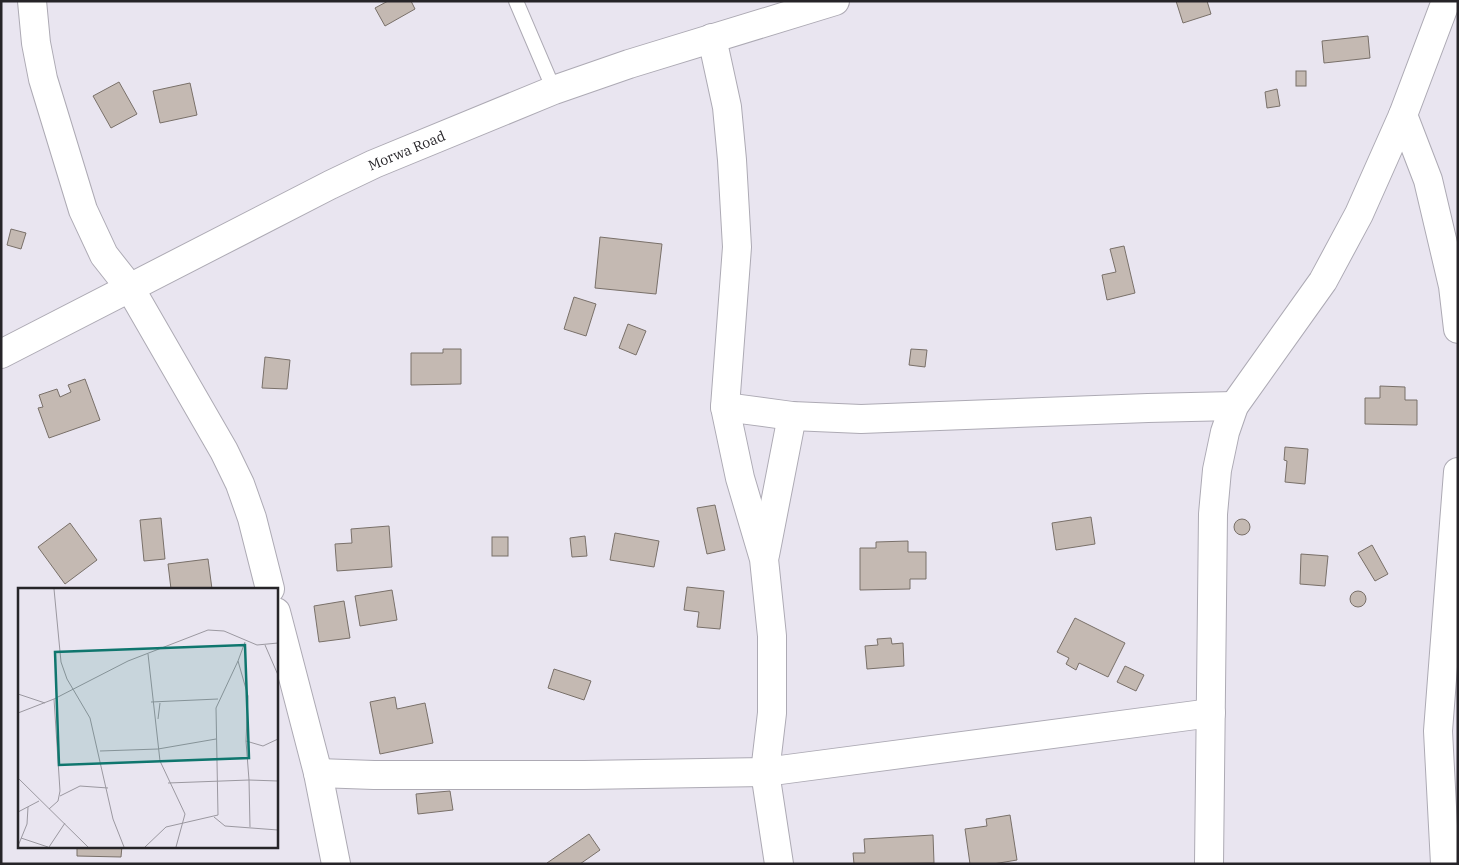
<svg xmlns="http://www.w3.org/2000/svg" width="1459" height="865" font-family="'IBM Plex Serif',serif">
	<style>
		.building { fill: #c4b9b2; stroke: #797069 }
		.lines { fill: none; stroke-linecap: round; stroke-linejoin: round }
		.lane-casing { stroke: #adaab4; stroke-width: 16 }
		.street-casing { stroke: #adaab4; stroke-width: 30 }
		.secondary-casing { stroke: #adaab4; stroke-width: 30 }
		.lane { stroke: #fff; stroke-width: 14 }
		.street { stroke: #fff; stroke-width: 28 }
		.secondary { stroke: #fff; stroke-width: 28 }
		.labels { text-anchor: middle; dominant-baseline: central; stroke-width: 4; stroke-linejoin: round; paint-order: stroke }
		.street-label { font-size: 14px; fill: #262428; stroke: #fff }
		.inset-road { fill: none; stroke: #9b98a0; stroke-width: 1 }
		.view { fill: #0f766e; fill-opacity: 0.15; stroke: #0f766e; stroke-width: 2.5 }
		.inset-edge { fill: none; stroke: #262428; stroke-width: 2.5 }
	</style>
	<rect width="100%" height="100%" fill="#e9e5f0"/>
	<g class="building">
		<path d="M388 1H411L415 9 385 26 375 8Z"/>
		<path d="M1176 1H1207L1211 14 1183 23Z"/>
		<path d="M1368 36 1370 58 1324 63 1322 41Z"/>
		<rect x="1296" y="71" width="10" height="15"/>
		<path d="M119 82 137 114 111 128 93 96Z"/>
		<path d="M190 83 197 115 160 123 153 91Z"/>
		<path d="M1277 89 1280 106 1267 108 1265 92Z"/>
		<path d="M11 229 26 233 21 249 7 245Z"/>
		<path d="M600 237 662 244 656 294 595 288Z"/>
		<path d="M1124 246 1135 293 1107 300 1102 275 1116 272 1110 249Z"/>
		<path d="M574 297 596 304 586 336 564 329Z"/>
		<path d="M628 324 646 331 636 355 619 348Z"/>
		<path d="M443 349H461V384L411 385V353H443Z"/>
		<path d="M911 349 927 350 925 367 909 365Z"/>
		<path d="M265 357 290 360 287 389 262 388Z"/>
		<path d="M85 379 100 420 49 438 38 408 43 407 39 395 57 389 60 397 71 392 68 385Z"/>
		<path d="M1380 386 1405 387V400H1417V425L1365 424V398H1380Z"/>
		<path d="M1285 447 1308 449 1305 484 1285 482 1287 461 1284 460Z"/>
		<path d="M715 505 725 550 707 554 697 508Z"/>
		<path d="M1091 517 1095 544 1056 550 1052 523Z"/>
		<path d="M161 518 165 559 144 561 140 520Z"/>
		<circle cx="1242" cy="527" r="8"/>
		<path d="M70 523 97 560 65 584 38 547Z"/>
		<path d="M389 526 392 567 337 571 335 544 352 543 351 529Z"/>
		<path d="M615 533 659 541 654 567 610 560Z"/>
		<path d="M585 536 587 556 572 557 570 538Z"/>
		<rect x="492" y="537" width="16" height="19"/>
		<path d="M908 541V552H926V579H910V589L860 590V548H876V542Z"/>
		<path d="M1372 545 1388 574 1375 581 1358 553Z"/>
		<path d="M1301 554 1328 556 1325 586 1300 584Z"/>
		<path d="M208 559 212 589H171L168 564Z"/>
		<path d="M687 587 724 591 720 629 697 627 699 612 684 610Z"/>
		<path d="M392 590 397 620 360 626 355 596Z"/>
		<circle cx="1358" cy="599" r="8"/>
		<path d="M344 601 350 638 319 642 314 606Z"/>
		<path d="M1075 618 1125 643 1108 677 1079 663 1076 670 1066 664 1069 658 1057 652Z"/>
		<path d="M891 638 892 644 903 643 904 666 867 669 865 646 878 645 877 639Z"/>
		<path d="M1125 666 1144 675 1136 691 1117 682Z"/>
		<path d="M554 669 591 681 584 700 548 688Z"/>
		<path d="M395 697 397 709 425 703 433 743 380 754 370 702Z"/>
		<path d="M450 791 453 810 418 814 416 794Z"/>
		<path d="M1010 815 1017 860 993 864H970L965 829 987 826 986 819Z"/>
		<path d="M589 834 600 850 580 864H547V863Z"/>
		<path d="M933 835 934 863 854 864 853 853H865L864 839Z"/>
		<path d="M64 846H122L121 857 77 856V848H64Z"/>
	</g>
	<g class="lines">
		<defs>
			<path id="lane" d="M516 1 554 90"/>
			<g id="street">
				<path d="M32 1 36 43 43 79 83 210 104 255 130 288 224 451 240 484 252 518 270 589"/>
				<path d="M1446 1 1403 115 1428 180 1453 286 1458 329"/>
				<path d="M712 38 727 107 732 160 737 247 725 407 740 478 764 559 772 636V713L765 772 779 864"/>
				<path d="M725 407 792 416 861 419 1148 408 1234 406"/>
				<path d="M765 555 792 416"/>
				<path d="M276 612 318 773 336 864"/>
				<path d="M318 773 374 775H584L765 772 1211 713"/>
				<path d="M1209 864 1213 514 1217 470 1225 432 1234 406 1323 281 1359 214 1403 115"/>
				<path d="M1445 864 1438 731 1458 472"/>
			</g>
			<g id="secondary">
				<path id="s1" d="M1 354 330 185 374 164 554 90 629 64 835 1"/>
			</g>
		</defs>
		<use href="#lane" class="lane-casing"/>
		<use href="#street" class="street-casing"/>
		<use href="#secondary" class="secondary-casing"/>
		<use href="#lane" class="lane"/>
		<use href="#street" class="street"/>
		<use href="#secondary" class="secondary"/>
	</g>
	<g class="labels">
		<g class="street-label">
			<text stroke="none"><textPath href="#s1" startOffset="454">Morwa Road</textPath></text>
		</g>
	</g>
	<g transform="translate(18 588)">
		<rect width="260" height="260" fill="#e9e5f0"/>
		<path class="inset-road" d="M36 1 43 74 49 91 72 130 95 231 106 259M247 57 260 87M130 66 142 173 167 226 158 259M0 106 27 115M133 114 200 111M0 125 36 111 110 73 190 42 206 43 239 57 260 55M140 131 142 115M228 153 245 158 260 151M82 163 140 161 198 151M0 190 70 259M150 195 231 192 228 153 230 108 220 73 227 54M42 208 62 198 90 200M31 221 40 213 42 203 36 111M0 224 21 213M196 229 207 238 260 242M232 239 231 192 260 193M3 250 30 259M0 258 9 236 10 219M31 259 47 235M127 259 148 239 200 227 198 120 220 73"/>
		<path class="view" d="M227 57 231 170 41 177 37 64Z"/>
		<rect width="260" height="260" class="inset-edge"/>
	</g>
	<rect width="1459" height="865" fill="none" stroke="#262428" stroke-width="5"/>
</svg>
